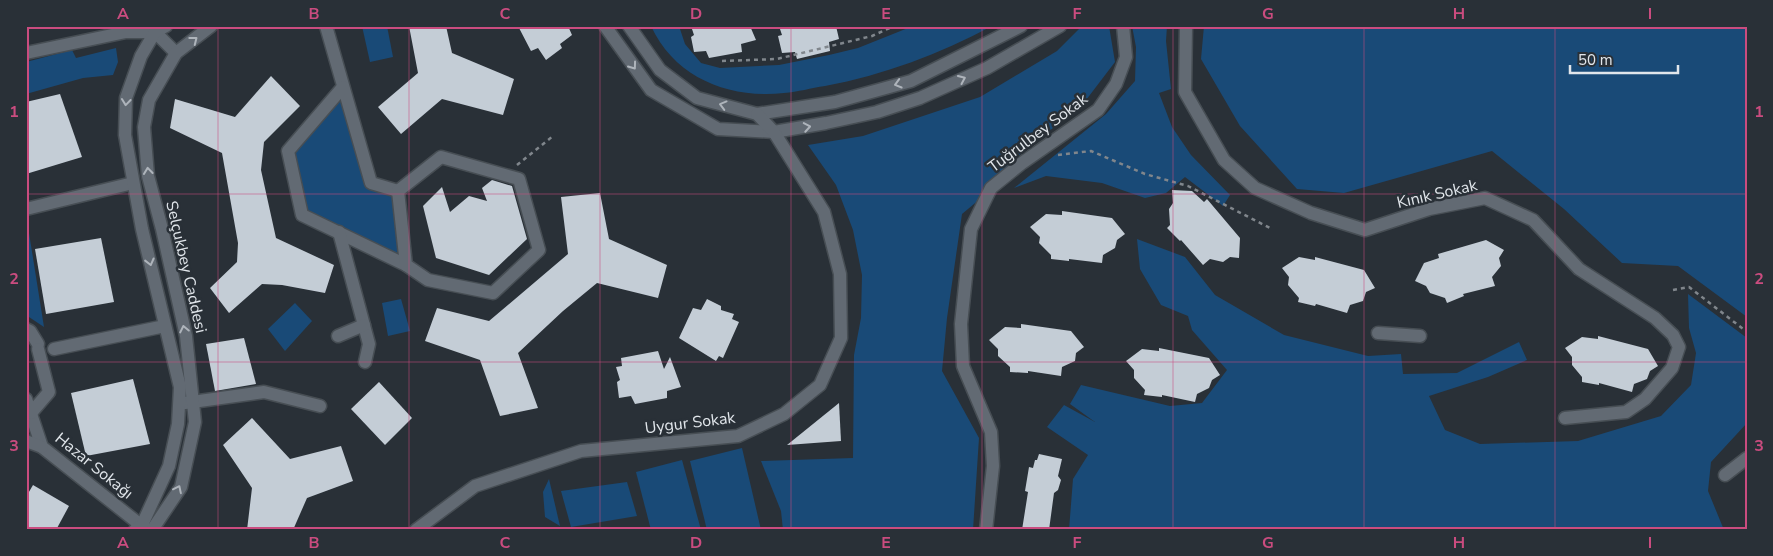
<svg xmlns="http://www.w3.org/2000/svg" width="1773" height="556" font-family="'Nunito Sans',sans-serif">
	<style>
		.green { fill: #194a77 }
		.building { fill: #c4cdd6 }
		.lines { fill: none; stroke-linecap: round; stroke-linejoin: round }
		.minor-casing { stroke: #474e54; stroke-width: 15 }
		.path { stroke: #80868c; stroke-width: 2.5; stroke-dasharray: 4 4; stroke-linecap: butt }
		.minor { stroke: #626a73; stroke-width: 12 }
		.oneway { stroke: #aeb4bb }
		.grid { fill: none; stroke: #ca4c7f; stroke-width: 1; stroke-opacity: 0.55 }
		.labels { text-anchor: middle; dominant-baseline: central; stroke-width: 5; stroke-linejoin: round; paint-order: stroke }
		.street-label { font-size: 16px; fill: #e1e6eb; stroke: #293037 }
		.neatline { fill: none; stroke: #ca4c7f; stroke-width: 2 }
		.grid-label { font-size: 16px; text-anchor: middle; font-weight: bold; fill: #ca4c7f }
	</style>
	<rect width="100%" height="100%" fill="#293037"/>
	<g class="green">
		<path d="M362 26H387L393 57 370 62Z"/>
		<path d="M651 26H679L685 44 701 63 720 68 779 65 829 55 858 48 913 26H992C939 54 884 75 825 86 811 88 798 92 784 93 729 99 675 78 651 26Z"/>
		<path d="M1082 26H1109L1115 62 1083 104 1018 156 1029 158 962 214 947 318 942 371 979 438 973 530H783L781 511 761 461 853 458 854 355 861 318 862 275 853 230 836 185 808 145 863 136 980 97 1057 51Z"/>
		<path d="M1132 26H1167L1166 41 1171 89 1159 93 1172 127 1191 155 1230 195 1223 206 1185 177 1166 193 1145 198 1102 183 1046 176 1014 188 1106 114 1135 81 1136 47Z"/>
		<path d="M1204 26H1747V317L1678 266 1622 263 1564 209 1492 151 1344 193 1297 189 1240 126 1201 59Z"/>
		<path d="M116 48 118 62 113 75 83 78 26 94V62L72 50 76 58Z"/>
		<path d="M343 87 371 183 398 191 406 265 302 215 288 151Z"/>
		<path d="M29 233 44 327 26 315V234Z"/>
		<path d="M1137 239 1185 257 1215 295 1284 335 1368 356 1401 354 1403 374 1457 373 1519 342 1527 360 1488 377 1429 396 1445 430 1480 444 1578 441 1661 416 1691 385 1696 353 1689 328 1688 294 1747 338V423L1711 462 1708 491 1724 530H1069L1073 479 1088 455 1047 427 1064 405 1095 422 1070 404 1081 385 1170 406 1202 403 1227 370 1192 330 1188 316 1161 305 1140 269Z"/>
		<path d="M401 299 410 331 388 336 382 303Z"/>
		<path d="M295 303 312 321 285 351 268 329Z"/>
		<path d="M742 448 761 530H707L690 461Z"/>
		<path d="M682 460 701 530H651L636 472Z"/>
		<path d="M549 479 560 526 545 517 543 492Z"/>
		<path d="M627 482 637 516 571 527 561 491Z"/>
	</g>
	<g class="building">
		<path d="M409 26H446L452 53 514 79 503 115 442 99 401 134 378 107 418 73Z"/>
		<path d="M518 26H568L572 35 560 44 562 48 546 60 538 48 531 51Z"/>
		<path d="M691 26H750L756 40 741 44 742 52 709 58 706 51 694 52 691 37 694 35Z"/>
		<path d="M779 26H836L839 39 829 42 830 51 797 59 795 52 782 53 778 36 782 35Z"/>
		<path d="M271 76 300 106 264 142 261 170 276 238 334 265 325 293 282 285 262 284 229 313 210 288 237 262 238 243 222 153 170 128 175 99 235 117Z"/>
		<path d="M60 94 82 157 26 174V102Z"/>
		<path d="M492 180 512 186 527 239 489 275 436 258 423 206 442 187 450 212 469 196 487 201 482 188Z"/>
		<path d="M1172 190 1192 191 1204 202 1207 199 1240 238 1239 258 1230 257 1223 262 1210 259 1203 265 1181 240 1180 241 1167 228 1170 225 1169 209 1173 203Z"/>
		<path d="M600 193 609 239 667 265 658 298 597 283 563 311 518 353 538 408 500 416 480 360 425 341 437 308 489 321 568 254 561 197Z"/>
		<path d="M1062 211 1112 218 1125 234 1117 240 1115 248 1103 255 1102 263 1069 259V261L1051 259V255L1039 243 1040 237 1030 227 1046 214 1062 215Z"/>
		<path d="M101 238 114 302 46 314 35 249Z"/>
		<path d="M1486 240 1504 250 1499 258 1501 266 1492 277 1495 286 1463 294 1464 296 1447 303 1445 298 1430 293 1426 286 1415 281 1424 263 1439 258 1438 254Z"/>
		<path d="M1299 257 1315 260V257L1364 270 1375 288 1366 292 1363 301 1350 305 1347 313 1316 304 1315 306 1298 302 1299 298 1288 285 1289 277 1282 268Z"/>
		<path d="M707 299 721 306V310L734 314 732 319 739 322 723 358 719 356 716 361 679 338 693 308 701 310Z"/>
		<path d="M1021 324 1071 331 1084 347 1076 353 1075 361 1062 367 1061 376 1028 371V373L1010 372V367L998 356V349L989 340 1005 327 1021 328Z"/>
		<path d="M1598 336 1648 349 1658 366 1650 371 1647 379 1634 384 1632 392 1599 383V385L1582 382V377L1572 365V357L1565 348 1582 337 1598 339Z"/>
		<path d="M244 338 256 384 215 391 206 344Z"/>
		<path d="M1159 348 1209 358 1220 375 1212 380 1209 388 1197 394 1195 402 1162 395V397L1144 395 1145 390 1134 378V370L1126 361 1142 349 1159 351Z"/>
		<path d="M658 351 664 369 670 357 681 387 667 391V398L635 404 631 396 619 398 617 382 620 380 616 367 622 366 621 358Z"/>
		<path d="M133 379 150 444 86 456 71 393Z"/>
		<path d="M379 382 412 418 385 445 351 409Z"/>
		<path d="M839 403 841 441 787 445Z"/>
		<path d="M252 418 290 459 341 446 353 481 307 498 293 530H247L252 488 223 445Z"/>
		<path d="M1039 454 1062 459 1058 476 1061 480 1058 490 1054 493 1049 530H1022L1028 492 1025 491 1029 467 1033 468 1035 460H1037Z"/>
		<path d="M33 485 69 506 56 530H26V497Z"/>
	</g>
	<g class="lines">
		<defs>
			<g id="minor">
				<path d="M326 26 371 183 398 191"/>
				<path d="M605 26 651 90 718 129 774 132 826 123 877 112 920 98 987 68 1060 26"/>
				<path d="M629 26 660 70 697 98 757 114 835 102 911 81 1021 26"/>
				<path d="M1186 26 1185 92 1224 160 1255 188 1311 213 1365 230 1429 209 1485 198 1533 220 1579 269 1655 318 1673 335 1679 347 1672 368 1645 399 1626 412 1565 418"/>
				<path d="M26 53 126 32H155L176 53"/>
				<path d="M343 87 288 151 302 215 406 265"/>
				<path d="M441 157 519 179 539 250 493 293 428 280 406 265 398 191Z"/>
				<path d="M26 209 133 183"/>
				<path d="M339 232 369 344 365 362"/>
				<path d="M26 329 30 331 38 344"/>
				<path d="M1378 333 1420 336"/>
				<path d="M338 336 364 325"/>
				<path d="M54 349 165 326"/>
				<path d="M26 399 42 447 147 530"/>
				<path d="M185 403 264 392 320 406"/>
				<path d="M31 413 49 392 38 349"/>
				<path d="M26 441 42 447"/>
				<path d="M1725 475 1747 458"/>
				<path d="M135 530 142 525 169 466 178 424 180 387 142 229 125 135 126 98 141 56 155 32 166 26"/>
				<path d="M152 530 181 487 195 422 186 336 162 229 148 176 144 127 149 100 176 53 211 26"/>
				<path d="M416 530 475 486 581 451 738 436 784 414 820 385 841 338 840 274 824 212 774 132 757 114"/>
				<path d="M986 530 993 466 991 432 963 366 961 324 971 229 991 188 1022 163 1098 110 1116 84 1126 57 1123 26"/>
			</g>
		</defs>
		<use href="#minor" class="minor-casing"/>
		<g class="path">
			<path d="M722 61 777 59 872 36 894 26"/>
			<path d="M1058 155 1091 151 1145 174 1188 186 1270 228"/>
			<path d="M517 165 553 136"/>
			<path d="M1673 290 1689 287 1747 332"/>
		</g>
		<use href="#minor" class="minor"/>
	</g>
	<defs><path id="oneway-chevron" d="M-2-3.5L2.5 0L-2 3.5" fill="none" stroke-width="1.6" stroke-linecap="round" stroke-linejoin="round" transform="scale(1.25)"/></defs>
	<g class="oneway">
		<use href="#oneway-chevron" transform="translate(194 40) rotate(-38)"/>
		<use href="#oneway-chevron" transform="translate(633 66) rotate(54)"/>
		<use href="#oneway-chevron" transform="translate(962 79) rotate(-24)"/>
		<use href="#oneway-chevron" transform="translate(898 84) rotate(164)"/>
		<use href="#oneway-chevron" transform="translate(126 102) rotate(96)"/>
		<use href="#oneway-chevron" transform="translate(723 105) rotate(-165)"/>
		<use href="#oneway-chevron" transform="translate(807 127) rotate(-10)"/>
		<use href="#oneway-chevron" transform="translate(148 171) rotate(-96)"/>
		<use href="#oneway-chevron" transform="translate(150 262) rotate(76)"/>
		<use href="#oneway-chevron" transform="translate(184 329) rotate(-102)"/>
		<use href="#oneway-chevron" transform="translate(178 489) rotate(-64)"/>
	</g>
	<path class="grid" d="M218 26V530M409 26V530M600 26V530M791 26V530M982 26V530M1173 26V530M1364 26V530M1555 26V530M26 194H1747M26 362H1747"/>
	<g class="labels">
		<g class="street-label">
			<text transform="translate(1038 133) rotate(-37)">Tuğrulbey Sokak</text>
			<text transform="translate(1437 194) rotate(-13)">Kınık Sokak</text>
			<text transform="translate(186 267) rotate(77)">Selçukbey Caddesi</text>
			<text transform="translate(690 423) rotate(-7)">Uygur Sokak</text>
			<text transform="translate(94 466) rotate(39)">Hazar Sokağı</text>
		</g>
	</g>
	<rect width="1773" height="556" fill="none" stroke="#293037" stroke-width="55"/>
	<path d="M1570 65v8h108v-8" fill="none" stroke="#e1e6eb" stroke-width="2.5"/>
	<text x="1578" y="65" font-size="15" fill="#e1e6eb" stroke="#293037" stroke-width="4" paint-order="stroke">50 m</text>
	<rect x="28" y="28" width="1718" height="500" class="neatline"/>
	<g class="grid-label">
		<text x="123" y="19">A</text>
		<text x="314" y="19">B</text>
		<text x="505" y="19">C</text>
		<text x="696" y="19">D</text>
		<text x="886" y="19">E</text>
		<text x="1077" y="19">F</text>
		<text x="1268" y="19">G</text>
		<text x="1459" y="19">H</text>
		<text x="1650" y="19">I</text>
		<text x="14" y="117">1</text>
		<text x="1759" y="117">1</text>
		<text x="14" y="284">2</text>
		<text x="1759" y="284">2</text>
		<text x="14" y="451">3</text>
		<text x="1759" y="451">3</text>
		<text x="123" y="548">A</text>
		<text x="314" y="548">B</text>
		<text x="505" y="548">C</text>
		<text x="696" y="548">D</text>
		<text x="886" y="548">E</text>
		<text x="1077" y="548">F</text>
		<text x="1268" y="548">G</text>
		<text x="1459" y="548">H</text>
		<text x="1650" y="548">I</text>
	</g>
</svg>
